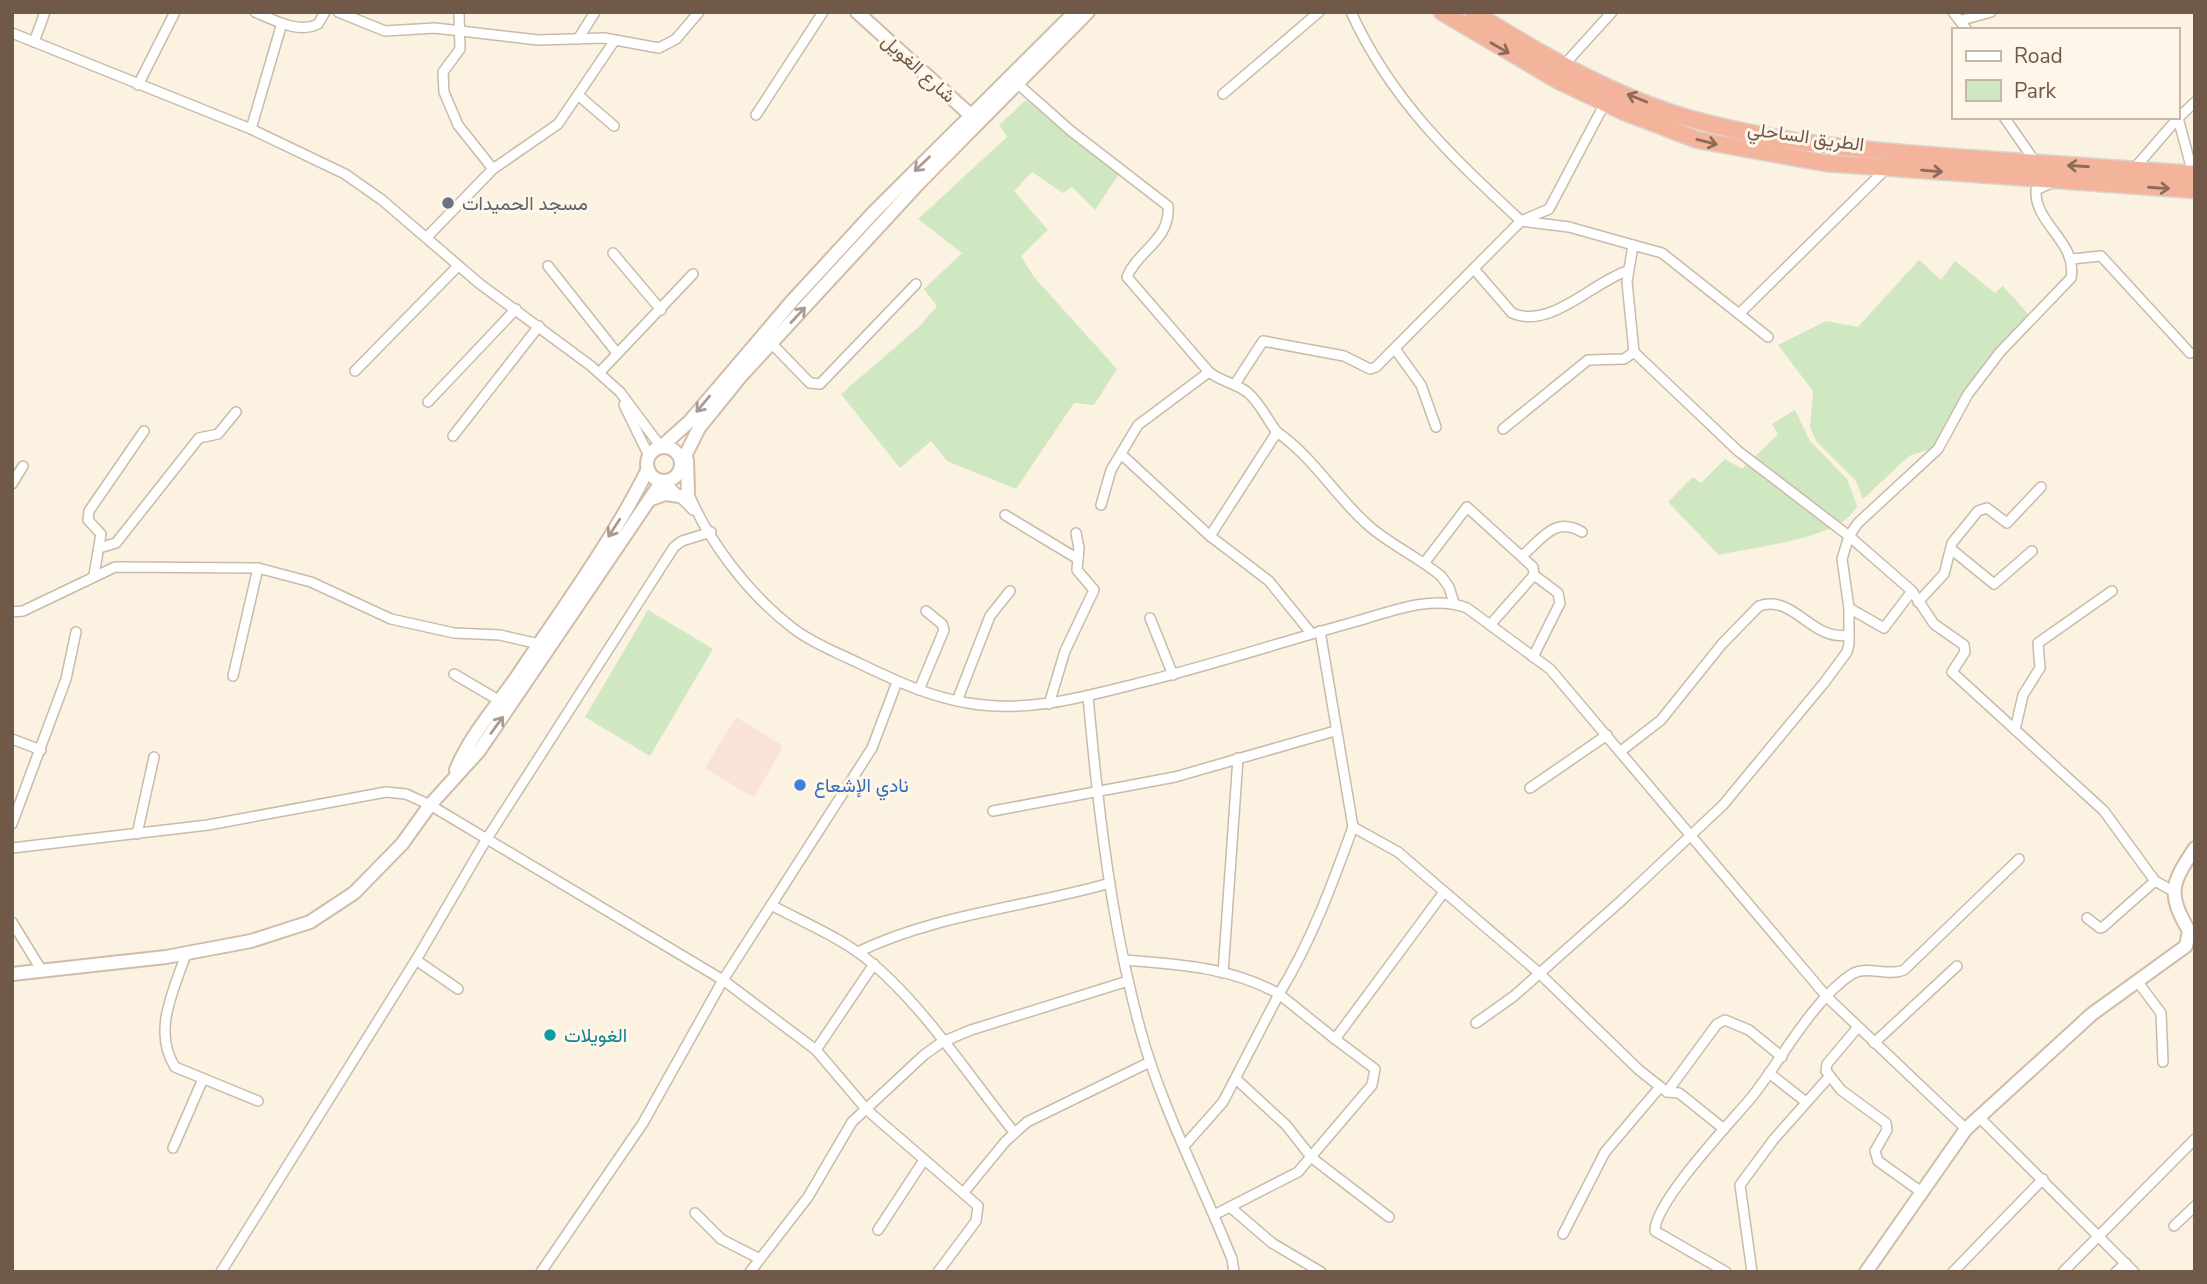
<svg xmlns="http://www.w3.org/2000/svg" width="2207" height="1284" viewBox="0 0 2207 1284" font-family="'Nunito Sans',Vazirmatn,sans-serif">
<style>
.commercial{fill:#fbe2d6}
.green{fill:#d0e8c2}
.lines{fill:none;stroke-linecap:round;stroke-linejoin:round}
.street-casing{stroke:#cbbaaa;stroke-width:12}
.secondary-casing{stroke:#d1bcaa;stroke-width:16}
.highway-casing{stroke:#dad4d0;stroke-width:19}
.street{stroke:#fff;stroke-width:9}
.secondary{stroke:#fff;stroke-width:12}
.highway{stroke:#f3b49b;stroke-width:16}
.oneway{stroke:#8b6b5a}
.oneway2{stroke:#aa9b92}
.worship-dot{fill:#6b7280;stroke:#fef6e8;stroke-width:2.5}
.shop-dot{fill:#3f7fe0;stroke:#fef6e8;stroke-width:2.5}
.culture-dot{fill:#0f9aa8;stroke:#fef6e8;stroke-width:2.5}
.labels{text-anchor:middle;stroke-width:6;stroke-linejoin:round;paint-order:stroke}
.street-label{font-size:19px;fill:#71594a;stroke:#fef6e8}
.worship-label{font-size:19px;fill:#5b616d;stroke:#fef6e8;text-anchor:start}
.shop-label{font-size:19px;fill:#366cbe;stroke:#fef6e8;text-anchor:start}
.culture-label{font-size:19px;fill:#0d838f;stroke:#fef6e8;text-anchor:start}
</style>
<rect width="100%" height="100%" fill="#fbf2e2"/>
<!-- commercial -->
<polygon class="commercial" points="736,717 783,746 754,798 705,768"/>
<!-- green -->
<g class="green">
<polygon points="1026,100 1119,174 1095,210 1072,187 1063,193 1032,172 1014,191 1048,230 1021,256 1034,277 1117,369 1094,405 1074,403 1016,489 947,461 931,441 900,468 841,394 920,326 937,306 924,289 962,253 918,219 1007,137 999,125"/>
<polygon points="1919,260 1941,280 1955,261 1995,293 2003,286 2028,314 1971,390 1936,447 1909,456 1863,499 1856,481 1817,442 1810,428 1813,391 1778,345 1826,321 1858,327"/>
<path d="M1795,410L1810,441L1847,479L1857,506C1843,539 1752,547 1719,555L1668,502L1693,477L1701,483L1725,459L1742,469L1778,434L1772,424Z"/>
<polygon points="648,610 713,649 650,756 585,717"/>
</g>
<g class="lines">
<!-- street casing -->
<g class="street-casing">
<g id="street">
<path d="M255,12C274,20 298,34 318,24L325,12"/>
<polyline points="338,12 385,31 435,28 538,40 604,38 659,48 676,39 699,12"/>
<polyline points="459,12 460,49 443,72 444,92 458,125 493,169"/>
<polyline points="1953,12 1967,30"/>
<polyline points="1962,20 1991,12"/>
<polyline points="12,33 251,129 345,174 382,200 480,284 591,366 620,392 661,447"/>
<polyline points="578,39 595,12"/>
<polyline points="34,42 45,12"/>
<polyline points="1564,65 1612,12"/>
<polyline points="138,85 175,12"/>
<path d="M1019,85L1071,131L1168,206C1171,240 1137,251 1127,277L1209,372"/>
<polyline points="1223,94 1319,12"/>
<polyline points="578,95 614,126"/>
<polyline points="1605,103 1549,209 1521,221 1569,227 1633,245"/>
<polyline points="756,115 823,12"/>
<polyline points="2004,117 2036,163"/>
<polyline points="251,129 282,23"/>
<polyline points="2133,170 2178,118"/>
<polyline points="2193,174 2178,118 2195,102"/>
<path d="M2054,182L2036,190C2034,224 2078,242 2071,278L2000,352L1968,394L1938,449L1858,523L1849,536L1912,591L1934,624L1964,645L1965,652L1952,672L2104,811L2155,881L2173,891"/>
<polyline points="427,237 493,169 558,124 615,40"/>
<polyline points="613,253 661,310"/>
<polyline points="2072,259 2101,256 2190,353"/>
<polyline points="548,266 617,353"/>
<path d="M1474,269L1512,313C1550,330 1593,282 1627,271"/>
<polyline points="1768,337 1739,314 1887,168"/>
<polyline points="772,344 810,383 820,384 916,284"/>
<polyline points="1395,349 1421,385 1436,427"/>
<polyline points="355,371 458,266"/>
<polyline points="599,373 693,274"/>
<path d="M1235,384L1263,341L1344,356L1370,369L1376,367L1521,221C1451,156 1391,100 1351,12"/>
<polyline points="428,402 516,309"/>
<polyline points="624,405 649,456"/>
<polyline points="1503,429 1588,360 1624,359 1634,352 1627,282 1633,245 1662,253 1739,314"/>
<polyline points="453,436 539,326"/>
<polyline points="1121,454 1210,536"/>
<polyline points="664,481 693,510"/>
<polyline points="12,484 23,466"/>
<path d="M686,487C706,539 749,595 794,629C811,642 831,650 850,659C888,677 925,696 968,703C1025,713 1080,698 1135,684C1209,666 1281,642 1354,622C1389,612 1433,594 1467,608L1550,669L1827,997L1966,1129"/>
<path d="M1101,505L1111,470L1138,425L1209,372C1222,382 1235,383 1247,392C1260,402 1267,420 1277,432"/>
<polyline points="1005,515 1078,559"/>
<polyline points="99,548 116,543 199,438 218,434 236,412"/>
<polyline points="1951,549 1994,584 2032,551"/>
<path d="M1522,556C1543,538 1555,516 1582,532"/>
<polyline points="1425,562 1467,507 1533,567 1534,575 1490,625"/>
<polyline points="94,575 101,534 88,520 89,511 144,431"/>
<polyline points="1918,602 1944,574 1952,543 1978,511 1987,508 2007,523 2041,487"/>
<polyline points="1849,608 1884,628 1912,591"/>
<polyline points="12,612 23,611 115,567 258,568 311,582 391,619 454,633 500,635 539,644"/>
<polyline points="1150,618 1173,675"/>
<polyline points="1320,631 1353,827"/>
<path d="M1311,633L1269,581L1210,536L1277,432C1314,458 1335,496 1369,526C1391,545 1418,557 1441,576L1449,587L1454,603"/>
<polyline points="1533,657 1560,603 1558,593 1534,575"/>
<polyline points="454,674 500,701"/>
<polyline points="233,676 258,568"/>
<polyline points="919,690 944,630 942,624 926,611"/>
<path d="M1088,696C1098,809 1111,923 1141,1032C1161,1106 1203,1186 1232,1259L1234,1272"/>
<polyline points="957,701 990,616 1010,591"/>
<polyline points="1049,704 1065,651 1094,590 1077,570 1079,548 1076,533"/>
<polyline points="2015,730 2023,695 2040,668 2038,643 2112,591"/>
<polyline points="12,739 41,750"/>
<path d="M1621,751L1661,720L1722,644L1759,606C1795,594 1811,642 1849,635"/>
<polyline points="1530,788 1607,735"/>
<polyline points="993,811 1175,777 1335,731"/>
<polyline points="12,824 66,679 76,632"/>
<polyline points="137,834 154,757"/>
<polyline points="12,848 208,825 386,792 406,794 430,805 723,980 816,1050 867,1110 978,1206 976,1221 938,1272"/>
<path d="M771,905C805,923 844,939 873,964C925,1008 971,1079 1014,1132"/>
<polyline points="2087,918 2100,928 2103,927 2155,881"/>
<polyline points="12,922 42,971"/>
<path d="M858,952C936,914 1027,907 1110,883"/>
<path d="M186,954C174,990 152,1031 175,1067L258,1101"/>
<polyline points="416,960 458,989"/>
<path d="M1124,960C1177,964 1231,967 1279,994C1311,942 1332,885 1353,827L1398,852L1538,972L1639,1070L1667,1092L1679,1093L1724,1129"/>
<polyline points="1223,973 1238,758"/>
<polyline points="2137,981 2161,1013 2163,1062"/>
<polyline points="1476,1023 1514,996 1622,900 1723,805 1824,683 1847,652 1849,644 1849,608 1842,559 1849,536 1738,451 1634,352"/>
<polyline points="1858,1027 1827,1064 1826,1071 1841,1090 1886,1123 1887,1130 1875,1151 1878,1161 1920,1191"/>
<polyline points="1874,1043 1957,966"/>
<polyline points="816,1050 874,964"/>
<polyline points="1769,1073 1806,1102"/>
<polyline points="1236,1079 1286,1125 1312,1158 1389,1217"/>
<polyline points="1667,1092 1717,1024 1725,1020 1749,1030 1782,1057"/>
<polyline points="1979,1117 2134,1272"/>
<polyline points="1185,1145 1223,1102 1279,994 1335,1039 1444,892"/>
<polyline points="173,1148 203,1079"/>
<polyline points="964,1192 1005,1142 1027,1122 1150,1062"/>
<polyline points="1230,1207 1272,1243 1321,1272"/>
<polyline points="695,1213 721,1239 760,1259"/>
<polyline points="1214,1215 1298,1172 1372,1085 1375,1069 1335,1039"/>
<polyline points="2174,1226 2195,1206"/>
<polyline points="878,1230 924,1160"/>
<polyline points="1563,1234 1605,1152 1660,1087"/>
<polyline points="221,1272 416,960 486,840 674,547 682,541 711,532"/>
<polyline points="541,1272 643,1123 723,980 872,748 897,682"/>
<polyline points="750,1272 808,1197 852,1122 924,1055 942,1042 971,1030 1128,981"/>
<path d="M1726,1272L1655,1231C1654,1203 1730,1123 1751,1098C1780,1062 1813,999 1852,974C1868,965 1887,977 1904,970L2019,859"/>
<polyline points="1752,1272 1740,1185 1774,1139 1829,1077"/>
<polyline points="1953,1272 2043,1179"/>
<polyline points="2063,1272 2195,1139"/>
<polyline points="2116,1272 2126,1263"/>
</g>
</g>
<!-- secondary casing -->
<g class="secondary-casing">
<g id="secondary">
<polyline points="857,12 977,121"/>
<polyline points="661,447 690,421 793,300 873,213 1075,12"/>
<circle cx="664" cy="464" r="17"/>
<polyline points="687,460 688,491"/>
<polyline points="681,464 699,428 741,376 919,183 1088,12"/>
<polyline points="651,499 665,494 680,496"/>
<path d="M456,770C470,735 497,706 518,675C561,611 614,538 648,469"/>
<polyline points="12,974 166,957 251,941 310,922 354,893 402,844 430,805 479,751 662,481"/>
<path d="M1866,1272L1966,1129L2092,1014L2186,946L2189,931C2167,893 2171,884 2195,848"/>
</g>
</g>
<!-- highway casing -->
<g class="highway-casing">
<g id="highway">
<polyline points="1442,12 1559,81 1622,111 1698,140 1825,163 2195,190"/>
<path d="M1473,12C1540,54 1614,97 1691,119C1777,143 1864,150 1952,157C2033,163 2114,168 2195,174"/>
</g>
</g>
<!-- street -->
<use href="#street" class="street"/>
<!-- secondary -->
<use href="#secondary" class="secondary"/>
<!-- highway -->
<use href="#highway" class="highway"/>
</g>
<!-- one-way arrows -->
<defs><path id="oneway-shaft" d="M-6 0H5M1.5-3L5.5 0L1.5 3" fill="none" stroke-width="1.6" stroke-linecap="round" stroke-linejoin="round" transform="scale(1.75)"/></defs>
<g class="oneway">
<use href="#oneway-shaft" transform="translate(1500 48) rotate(30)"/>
<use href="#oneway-shaft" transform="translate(1637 98) rotate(-158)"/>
<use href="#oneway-shaft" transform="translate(1707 142) rotate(14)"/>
<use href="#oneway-shaft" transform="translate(2078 166) rotate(-176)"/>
<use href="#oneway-shaft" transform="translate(1932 171) rotate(5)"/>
<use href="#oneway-shaft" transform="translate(2159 188) rotate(4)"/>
</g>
<g class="oneway2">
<use href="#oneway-shaft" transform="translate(922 164) rotate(136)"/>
<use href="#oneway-shaft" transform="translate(798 315) rotate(-47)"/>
<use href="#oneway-shaft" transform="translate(703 404) rotate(130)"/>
<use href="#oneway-shaft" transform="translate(614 528) rotate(123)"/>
<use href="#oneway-shaft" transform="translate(497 725) rotate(-54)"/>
</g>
<!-- markers -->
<circle class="worship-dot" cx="448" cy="203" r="7"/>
<circle class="shop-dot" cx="800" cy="785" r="7"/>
<circle class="culture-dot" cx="550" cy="1035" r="7"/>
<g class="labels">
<!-- street labels -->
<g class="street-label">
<text transform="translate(919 68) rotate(42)" y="7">شارع الغويل</text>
<text transform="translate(1806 136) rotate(8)" y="7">الطريق الساحلي</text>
</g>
<!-- worship labels -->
<g class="worship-label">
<text x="462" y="210">مسجد الحميدات</text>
</g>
<!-- shop labels -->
<g class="shop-label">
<text x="814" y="792">نادي الإشعاع</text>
</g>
<!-- culture labels -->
<g class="culture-label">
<text x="564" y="1042">الغويلات</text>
</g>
</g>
<!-- border -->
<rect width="2207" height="1284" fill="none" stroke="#71594a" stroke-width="28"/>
<!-- legend -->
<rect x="1952" y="28" width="228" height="91" fill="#fef6e8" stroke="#c6b7a9" stroke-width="2"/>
<rect x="1966" y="51" width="35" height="10" fill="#ffffff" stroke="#c6b7a9" stroke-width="2"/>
<text x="2014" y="63" font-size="21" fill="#71594a">Road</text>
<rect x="1966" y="80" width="35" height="21" fill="#d0e8c2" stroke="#c6b7a9" stroke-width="2"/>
<text x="2014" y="98" font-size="21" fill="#71594a">Park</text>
</svg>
